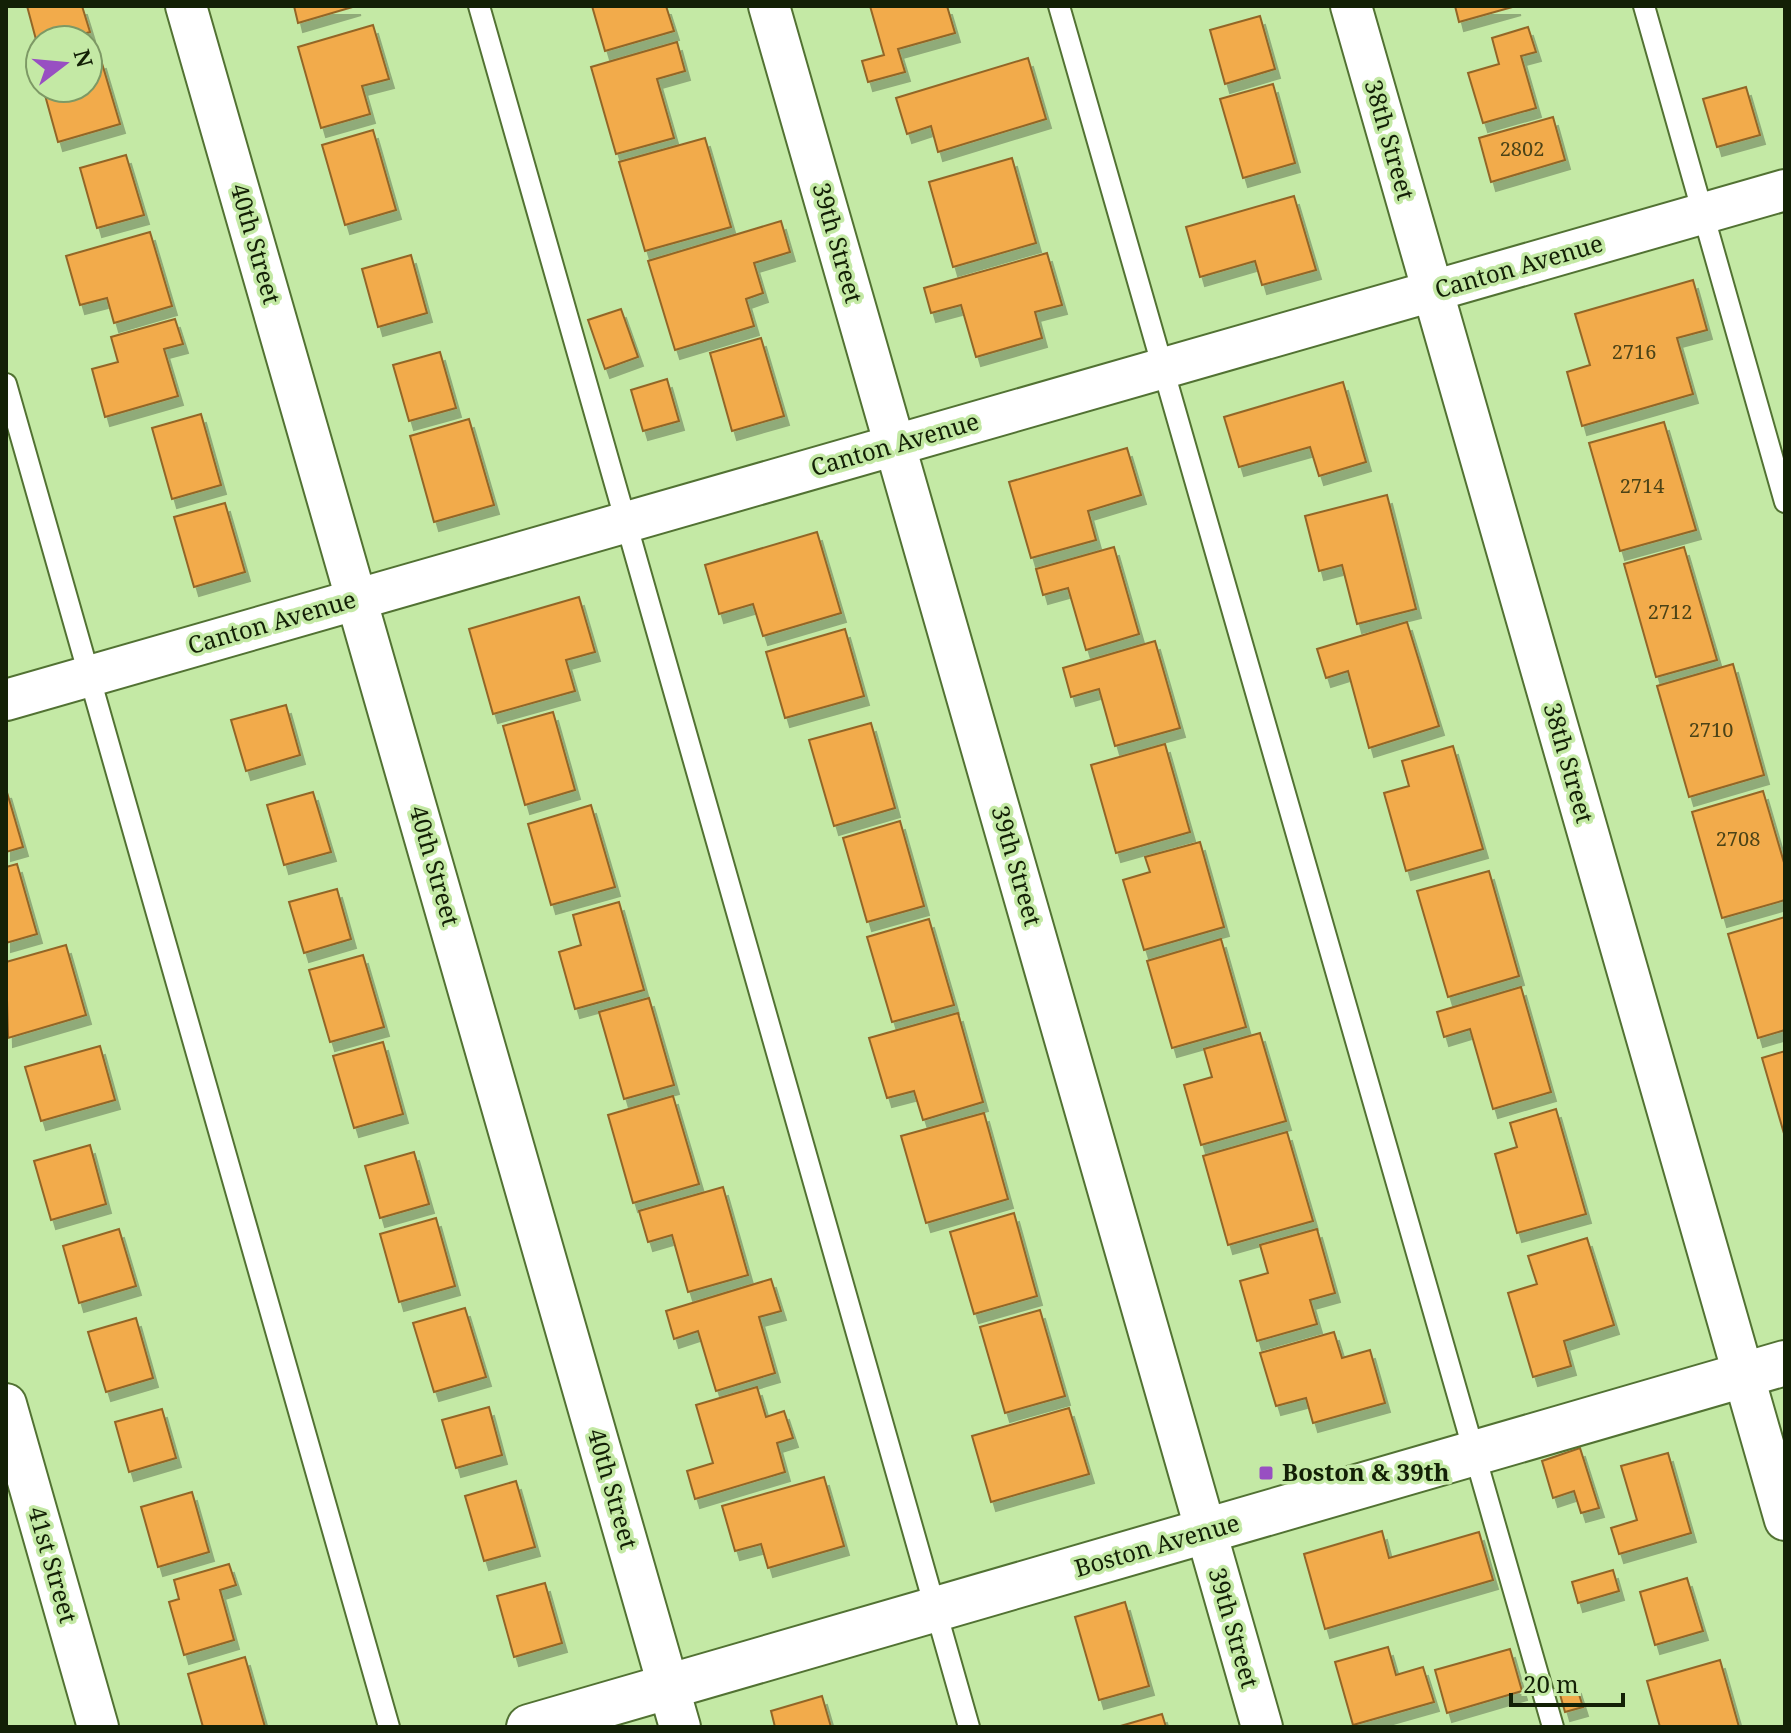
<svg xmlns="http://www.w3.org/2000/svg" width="1791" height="1733" viewBox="0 0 1791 1733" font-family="'Noto Serif',serif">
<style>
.building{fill:#f2ab4b;stroke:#936628;stroke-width:2;filter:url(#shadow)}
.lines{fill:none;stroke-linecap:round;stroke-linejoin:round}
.service-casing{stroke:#527233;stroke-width:24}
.minor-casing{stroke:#527233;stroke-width:44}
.tertiary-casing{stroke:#527233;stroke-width:48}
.service{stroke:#fff;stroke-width:20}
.minor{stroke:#fff;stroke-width:40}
.tertiary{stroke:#fff;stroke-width:44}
.poi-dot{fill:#984fc2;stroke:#c4e9a5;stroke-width:3}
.labels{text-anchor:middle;stroke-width:7;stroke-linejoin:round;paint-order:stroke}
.number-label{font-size:20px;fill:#4b4317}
.street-label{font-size:24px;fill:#132006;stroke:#c4e9a5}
.poi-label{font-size:24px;font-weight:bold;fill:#132006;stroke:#c4e9a5;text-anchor:start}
</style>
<defs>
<filter id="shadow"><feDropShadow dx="5" dy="9" stdDeviation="0" flood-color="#0004"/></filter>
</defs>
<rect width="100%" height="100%" fill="#c4e9a5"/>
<!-- building -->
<g class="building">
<polygon points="27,6 82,6 90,32 61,40 40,40 38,47"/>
<polygon points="294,6 356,6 298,23"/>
<polygon points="592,6 666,6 674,31 605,51"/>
<polygon points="870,6 947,6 955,33 898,49 905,72 868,82 862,61 884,55"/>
<polygon points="1455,6 1516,6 1459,22"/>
<polygon points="1260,16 1275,69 1225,84 1210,30"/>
<polygon points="373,25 389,79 362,86 370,114 321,128 298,47"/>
<polygon points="1528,27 1536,52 1521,56 1536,108 1483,123 1468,73 1499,64 1492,38"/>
<polygon points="677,42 685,71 657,79 674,138 616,154 591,67"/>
<polygon points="1028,58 1046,119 938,152 931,126 907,134 896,98"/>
<polygon points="101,60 120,124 58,142 43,88 88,88 88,64"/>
<polygon points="1273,84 1295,163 1243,178 1220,99"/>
<polygon points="1746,87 1760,135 1717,147 1703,99"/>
<polygon points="1553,117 1565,160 1491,182 1479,138"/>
<polygon points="373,130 396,210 345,225 322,145"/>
<polygon points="705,138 731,227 645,251 619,162"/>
<polygon points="126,155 144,215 97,228 80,168"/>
<polygon points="1012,158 1036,243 953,267 929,182"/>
<polygon points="1294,196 1316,270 1262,285 1255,261 1200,277 1186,227"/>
<polygon points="781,221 790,252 754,263 763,293 746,299 754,326 675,350 648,261"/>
<polygon points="150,232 172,306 114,323 107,298 80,305 66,256"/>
<polygon points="1047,253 1062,305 1035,312 1042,338 976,357 961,305 931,313 924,288"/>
<polygon points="411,255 427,313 378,327 362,269"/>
<polygon points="1693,280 1707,330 1677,338 1693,394 1582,426 1567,372 1590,365 1575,314"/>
<polygon points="621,309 638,357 605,369 588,320"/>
<polygon points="175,319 183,344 164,349 178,396 105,417 92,369 118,362 111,337"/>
<polygon points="761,338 784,416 732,431 710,353"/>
<polygon points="440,352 456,408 409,421 393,365"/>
<polygon points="667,379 679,421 643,431 631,390"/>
<polygon points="1343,382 1366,462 1319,476 1310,447 1239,467 1224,417"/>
<polygon points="201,414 221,485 172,499 152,428"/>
<polygon points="469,419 494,505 434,522 410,436"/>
<polygon points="1664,422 1696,530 1620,551 1589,443"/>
<polygon points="1127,448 1141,495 1088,511 1096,540 1031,558 1009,482"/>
<polygon points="1387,495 1416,609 1357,624 1342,565 1319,571 1305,516"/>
<polygon points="225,503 245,572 194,587 174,517"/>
<polygon points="817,532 841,613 763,636 753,604 719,614 705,565"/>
<polygon points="1114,547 1139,634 1086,650 1068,588 1043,595 1036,569"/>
<polygon points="1684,547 1717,660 1656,677 1624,564"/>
<polygon points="579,597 595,652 566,660 575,691 493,714 469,629"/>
<polygon points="1407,622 1439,726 1369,748 1348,671 1326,678 1317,649"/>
<polygon points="845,629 864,696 785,718 766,652"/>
<polygon points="1155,641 1180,728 1115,746 1099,689 1071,697 1063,668"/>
<polygon points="1733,664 1764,775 1689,797 1657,686"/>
<polygon points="286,705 300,755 246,771 231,720"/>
<polygon points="553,712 575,790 525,805 503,726"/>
<polygon points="871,723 895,808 834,826 809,740"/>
<polygon points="1165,744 1190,832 1116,853 1091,765"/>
<polygon points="1453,746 1483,849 1406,871 1384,793 1409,786 1402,761"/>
<polygon points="6,789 23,847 6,852"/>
<polygon points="1763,791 1785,866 1785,900 1722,918 1692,812"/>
<polygon points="313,792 331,852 284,865 267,805"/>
<polygon points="591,805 615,887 551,905 528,824"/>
<polygon points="900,821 924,906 867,922 843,838"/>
<polygon points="1200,842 1224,927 1144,950 1123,880 1150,872 1145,857"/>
<polygon points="17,864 37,934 6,943 6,867"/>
<polygon points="1489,871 1519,976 1448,997 1417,891"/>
<polygon points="337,889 351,939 304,953 289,902"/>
<polygon points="619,902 644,990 575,1009 559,952 581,945 573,915"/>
<polygon points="1785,917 1785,1030 1758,1038 1728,934"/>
<polygon points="929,919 954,1005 892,1022 867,937"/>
<polygon points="1221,939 1246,1027 1172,1048 1147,961"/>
<polygon points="66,945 86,1015 8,1038 6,962"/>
<polygon points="363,955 384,1027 330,1042 309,970"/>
<polygon points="1521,987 1551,1092 1493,1109 1470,1029 1444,1037 1437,1012"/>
<polygon points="649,998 674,1085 624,1099 599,1012"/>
<polygon points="958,1013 983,1102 923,1120 914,1091 887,1098 869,1038"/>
<polygon points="1260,1033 1286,1121 1201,1145 1184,1085 1212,1077 1204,1049"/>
<polygon points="383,1042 403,1114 354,1128 333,1056"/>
<polygon points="100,1046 115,1100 41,1121 25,1067"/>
<polygon points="1785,1051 1785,1137 1762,1058"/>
<polygon points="673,1096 699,1184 633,1203 608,1115"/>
<polygon points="1556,1109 1586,1214 1517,1233 1495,1154 1517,1147 1510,1123"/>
<polygon points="984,1113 1008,1199 926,1223 901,1136"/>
<polygon points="1287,1132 1313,1221 1228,1245 1203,1156"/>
<polygon points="90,1145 106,1204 51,1220 34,1161"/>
<polygon points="414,1152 429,1204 380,1218 365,1166"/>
<polygon points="723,1187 748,1275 688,1292 672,1235 648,1242 639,1211"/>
<polygon points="1014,1213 1037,1296 974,1314 950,1232"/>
<polygon points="436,1218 455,1286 399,1302 380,1234"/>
<polygon points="119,1229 136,1286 79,1303 63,1246"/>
<polygon points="1317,1229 1335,1293 1310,1300 1317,1324 1257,1341 1240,1281 1268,1273 1260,1245"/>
<polygon points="1587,1238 1614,1325 1564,1341 1571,1366 1533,1377 1508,1293 1537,1284 1528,1256"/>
<polygon points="771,1279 781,1311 759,1317 775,1373 716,1391 698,1331 674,1339 666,1311"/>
<polygon points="465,1308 486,1377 434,1392 413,1323"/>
<polygon points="1040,1310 1065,1396 1005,1413 980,1327"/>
<polygon points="136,1318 153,1378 106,1392 88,1332"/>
<polygon points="1334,1332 1342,1358 1370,1350 1385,1403 1313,1423 1306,1398 1276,1406 1260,1353"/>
<polygon points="757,1387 766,1417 784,1411 793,1438 777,1443 785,1472 695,1499 687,1471 713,1463 696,1405"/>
<polygon points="489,1407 502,1455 456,1468 442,1420"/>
<polygon points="1069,1408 1089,1474 991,1502 972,1436"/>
<polygon points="162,1409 176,1458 129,1472 115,1422"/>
<polygon points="1580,1448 1599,1508 1581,1513 1574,1491 1553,1498 1542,1461"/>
<polygon points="1668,1453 1691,1533 1619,1554 1611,1528 1637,1520 1621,1466"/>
<polygon points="824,1477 844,1546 768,1568 761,1544 735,1551 722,1506"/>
<polygon points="516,1481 535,1547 484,1561 465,1496"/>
<polygon points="192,1492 209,1552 158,1567 141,1507"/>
<polygon points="1382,1531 1389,1558 1479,1532 1493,1580 1325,1629 1304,1554"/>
<polygon points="229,1564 236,1585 220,1590 234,1640 184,1655 169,1602 179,1599 174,1580"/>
<polygon points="1613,1570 1619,1591 1578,1603 1572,1582"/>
<polygon points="1687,1578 1703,1631 1655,1645 1640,1592"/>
<polygon points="545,1583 562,1643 514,1657 497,1596"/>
<polygon points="1125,1602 1149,1686 1099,1700 1075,1617"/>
<polygon points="1388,1647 1396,1675 1423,1667 1434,1702 1353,1725 1335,1662"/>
<polygon points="1510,1649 1522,1691 1447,1713 1435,1670"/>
<polygon points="245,1657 265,1727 203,1727 188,1674"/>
<polygon points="1720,1660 1739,1727 1660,1727 1647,1681"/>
<polygon points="1576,1685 1583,1707 1565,1712 1559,1691"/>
<polygon points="822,1696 831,1727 775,1727 771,1711"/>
<polygon points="1162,1714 1166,1727 1117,1727"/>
</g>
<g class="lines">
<!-- service casing -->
<g class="service-casing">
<g id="service">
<polyline points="479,6 969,1727"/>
<polyline points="1059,6 1553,1727"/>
<polyline points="1644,6 1785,502"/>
<polyline points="6,384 389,1727"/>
</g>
</g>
<!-- minor casing -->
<g class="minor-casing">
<g id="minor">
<polyline points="186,6 680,1727"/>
<polyline points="769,6 1262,1727"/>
<polyline points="1351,6 1785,1520"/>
<polyline points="6,700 1785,190"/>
<polyline points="6,1404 98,1727"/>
</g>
</g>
<!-- tertiary casing -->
<g class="tertiary-casing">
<polyline id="tertiary" points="529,1727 1785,1363"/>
</g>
<!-- service -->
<use href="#service" class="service"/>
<!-- minor -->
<use href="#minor" class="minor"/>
<!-- tertiary -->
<use href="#tertiary" class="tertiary"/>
</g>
<!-- markers -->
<rect class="poi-dot" x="1258" y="1465" width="16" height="16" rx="4"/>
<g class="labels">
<!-- number labels -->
<g class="number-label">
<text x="1522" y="156">2802</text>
<text x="1634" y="359">2716</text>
<text x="1642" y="493">2714</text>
<text x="1670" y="619">2712</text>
<text x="1711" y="737">2710</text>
<text x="1738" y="846">2708</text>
</g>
<!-- street labels -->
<g class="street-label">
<text transform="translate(1389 140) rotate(74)" y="8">38th Street</text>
<text transform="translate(837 243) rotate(74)" y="8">39th Street</text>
<text transform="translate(255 244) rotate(74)" y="8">40th Street</text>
<text transform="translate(1519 267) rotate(-16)" y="8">Canton Avenue</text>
<text transform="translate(895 445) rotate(-16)" y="8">Canton Avenue</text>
<text transform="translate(272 623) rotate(-16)" y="8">Canton Avenue</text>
<text transform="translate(1568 763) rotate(74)" y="8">38th Street</text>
<text transform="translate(434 866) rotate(74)" y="8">40th Street</text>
<text transform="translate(1016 866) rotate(74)" y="8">39th Street</text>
<text transform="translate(612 1489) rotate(74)" y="8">40th Street</text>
<text transform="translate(1157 1546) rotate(-16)" y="8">Boston Avenue</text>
<text transform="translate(52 1565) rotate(74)" y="8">41st Street</text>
<text transform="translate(1233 1628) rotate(74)" y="8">39th Street</text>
</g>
<!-- poi labels -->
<g class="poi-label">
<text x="1282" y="1481">Boston &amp; 39th</text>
</g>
</g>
<!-- border -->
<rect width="1791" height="1733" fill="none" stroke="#132006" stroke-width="16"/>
<!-- north arrow -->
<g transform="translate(64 64) rotate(74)"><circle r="38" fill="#c4e9a5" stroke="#7d9965" stroke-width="2"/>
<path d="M0-6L14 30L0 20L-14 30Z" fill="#984fc2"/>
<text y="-12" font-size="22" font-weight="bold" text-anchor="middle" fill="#132006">N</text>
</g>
<!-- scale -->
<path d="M1511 1693v12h112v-12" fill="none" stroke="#132006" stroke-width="4"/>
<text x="1523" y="1693" font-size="24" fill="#132006" stroke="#c4e9a5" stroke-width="6" paint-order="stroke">20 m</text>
</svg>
